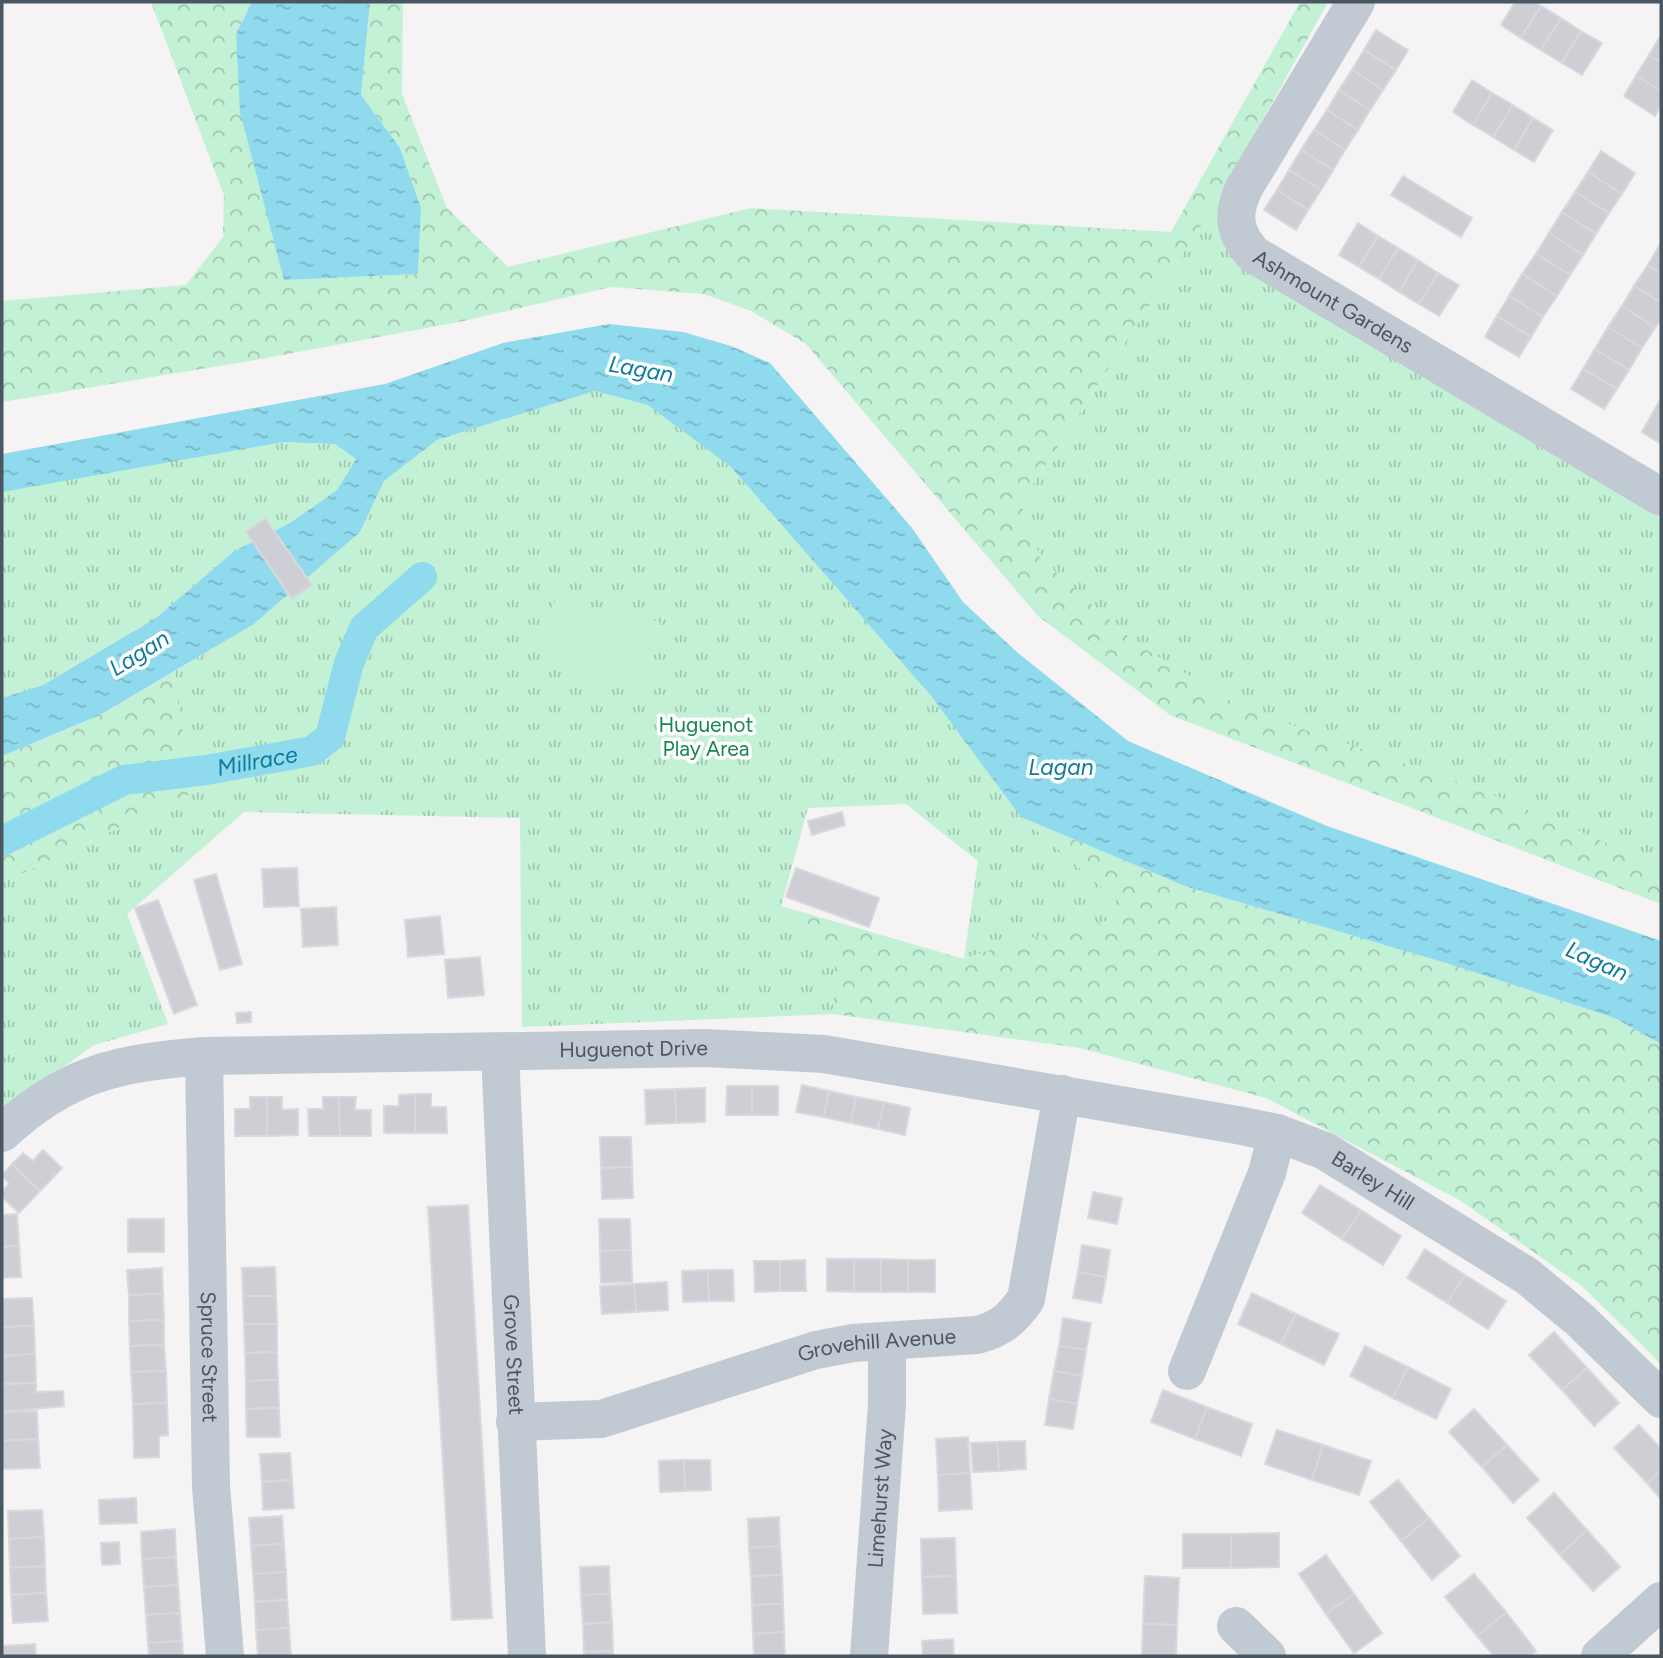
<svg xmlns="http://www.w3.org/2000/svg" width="1663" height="1658" viewBox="0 0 1663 1658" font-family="Figtree,sans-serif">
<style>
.grass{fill:url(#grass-tufts)}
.forest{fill:url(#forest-crowns)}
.pitch{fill:#c3f1d5}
.water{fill:url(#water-ripples)}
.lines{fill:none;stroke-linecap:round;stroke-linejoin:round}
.canal{stroke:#90daee;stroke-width:30}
.building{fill:#cdcfd5;stroke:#d7d9de;stroke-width:2}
.minor{stroke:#c1cad2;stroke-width:38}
.labels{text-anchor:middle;stroke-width:7;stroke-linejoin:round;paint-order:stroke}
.street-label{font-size:21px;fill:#4a5661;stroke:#fff}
.park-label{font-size:21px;fill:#17864f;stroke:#fff}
.water-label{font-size:23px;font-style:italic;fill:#0c7c9b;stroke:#fff}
</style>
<defs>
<pattern id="grass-tufts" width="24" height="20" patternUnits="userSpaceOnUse" patternTransform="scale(1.75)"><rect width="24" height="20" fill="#c3f1d5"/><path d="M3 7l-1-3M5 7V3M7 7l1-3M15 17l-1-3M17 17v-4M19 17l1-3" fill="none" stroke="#a0c6b0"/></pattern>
<pattern id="forest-crowns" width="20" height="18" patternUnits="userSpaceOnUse" patternTransform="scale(1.75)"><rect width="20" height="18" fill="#c3f1d5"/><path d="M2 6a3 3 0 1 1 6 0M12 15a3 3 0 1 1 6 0" fill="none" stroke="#a0c6b0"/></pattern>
<pattern id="water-ripples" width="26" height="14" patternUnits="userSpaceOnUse" patternTransform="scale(1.75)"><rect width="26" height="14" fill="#90daee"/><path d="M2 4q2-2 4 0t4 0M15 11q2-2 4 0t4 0" fill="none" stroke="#78b4c4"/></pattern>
</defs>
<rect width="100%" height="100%" fill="#f5f3f3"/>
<!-- grass -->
<g class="grass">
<polygon points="1221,195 1256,274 1661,518 1661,866 1469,785 1246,710 1137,644 1040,558 1021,503"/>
<polygon points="595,391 649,405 731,467 932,697 1027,822 1134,915 1014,942 964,959 978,861 906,804 808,808 781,906 835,950 833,1014 522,1027 520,818 244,812 127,914 168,1024 94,1045 2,1111 2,883 198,790 187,761 175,671 254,624 360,532 384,481 437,440"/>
<polygon points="283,442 335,444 356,459 337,490 290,523 233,552 156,618 43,685 2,698 2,491 143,463"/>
</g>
<!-- forest -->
<g class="forest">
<polygon points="151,2 252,2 236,34 284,280 418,274 421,208 400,148 361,95 370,2 403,2 402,94 447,208 508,267 751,208 1171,232 1300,2 1328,2 1221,195 1021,503 1040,558 1137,644 1246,710 1469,785 1661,866 1661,904 1170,715 1038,616 806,344 751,311 704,294 611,287 459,322 255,360 2,402 2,301 186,285 223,237 224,195"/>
<polygon points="175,671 187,761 198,790 2,883 2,756 100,715"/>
<polygon points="1021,817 1185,886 1449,964 1615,1018 1661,1044 1661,1364 1582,1286 1461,1201 1266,1098 1080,1048 833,1014 835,950 781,906 964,959 1014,942 1134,915"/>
</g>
<!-- pitch -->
<polygon class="pitch" points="555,599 660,622 645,689 541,667"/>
<!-- water -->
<g class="water">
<polygon points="252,2 370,2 361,95 400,148 421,208 418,274 284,280 240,112 236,34"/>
<polygon points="609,324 683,332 731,346 770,363 912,528 963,602 1018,653 1128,741 1327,826 1661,941 1661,1044 1615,1018 1449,964 1185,886 1021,817 932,697 731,467 648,405 595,391 437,440 384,481 360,532 254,624 100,715 2,756 2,698 43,685 156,618 233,552 290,523 337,490 356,459 335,444 283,442 2,492 2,454 385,384 503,343"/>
</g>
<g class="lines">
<!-- canal -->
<path class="canal" id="s1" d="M2,841L124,780L206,770L312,751L330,737L349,663L364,628L422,577"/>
</g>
<!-- building -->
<g class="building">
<polygon points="1515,2 1534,2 1541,6 1521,38 1501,25"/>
<polygon points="1541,6 1561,18 1541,50 1521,38"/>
<polygon points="1561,18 1581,31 1562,63 1541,50"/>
<polygon points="1376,30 1408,50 1396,70 1364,50"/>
<polygon points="1581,31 1602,43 1582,75 1562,63"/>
<polygon points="1661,35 1661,63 1649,55"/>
<polygon points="1364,50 1396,70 1383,90 1352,70"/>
<polygon points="1649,55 1661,63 1661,91 1636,76"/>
<polygon points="1352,70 1383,90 1370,110 1339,90"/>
<polygon points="1636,76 1661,91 1661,105 1655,116 1624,96"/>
<polygon points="1472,80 1492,93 1473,125 1453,112"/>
<polygon points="1339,90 1370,110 1358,130 1327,110"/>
<polygon points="1492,93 1513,105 1493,137 1473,125"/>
<polygon points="1513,105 1533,118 1514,150 1493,137"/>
<polygon points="1327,110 1358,130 1345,150 1314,130"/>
<polygon points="1533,118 1553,130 1534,162 1514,150"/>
<polygon points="1314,130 1345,150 1333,170 1301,150"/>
<polygon points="1301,150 1333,170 1321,190 1289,170"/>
<polygon points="1601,151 1635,173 1622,194 1588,172"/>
<polygon points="1289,170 1321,190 1308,210 1277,190"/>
<polygon points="1588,172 1622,194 1609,213 1575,192"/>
<polygon points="1403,176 1472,218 1461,237 1391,195"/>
<polygon points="1277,190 1308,210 1296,230 1264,210"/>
<polygon points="1575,192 1609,213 1596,234 1562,212"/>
<polygon points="1562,212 1596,234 1583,255 1549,233"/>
<polygon points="1358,223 1378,236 1359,267 1339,255"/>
<polygon points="1549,233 1583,255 1570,275 1536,254"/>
<polygon points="1378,236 1398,248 1379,279 1359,267"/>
<polygon points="1660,244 1661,245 1661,274 1648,265"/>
<polygon points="1398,248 1418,260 1399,292 1379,279"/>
<polygon points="1536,254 1570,275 1557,296 1522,274"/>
<polygon points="1418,260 1438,273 1419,304 1399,292"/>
<polygon points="1648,265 1661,274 1661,303 1634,286"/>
<polygon points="1438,273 1459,285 1439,316 1419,304"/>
<polygon points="1522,274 1557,296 1543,317 1509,296"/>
<polygon points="1634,286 1661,303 1661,319 1655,328 1622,306"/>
<polygon points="1509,296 1543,317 1531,337 1497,316"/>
<polygon points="1622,306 1655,328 1642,348 1608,327"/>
<polygon points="1497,316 1531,337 1519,357 1485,337"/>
<polygon points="1608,327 1642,348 1629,370 1595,349"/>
<polygon points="1595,349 1629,370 1617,389 1583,369"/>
<polygon points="1583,369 1617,389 1604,409 1571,389"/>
<polygon points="1661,398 1661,444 1642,432"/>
<polygon points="265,518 312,585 292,599 246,532"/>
<polygon points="842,812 845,825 812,835 808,821"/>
<polygon points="297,868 299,906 264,907 262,869"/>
<polygon points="796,868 879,898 869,927 786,897"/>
<polygon points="216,874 242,964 220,970 194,880"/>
<polygon points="158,900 197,1005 174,1014 135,908"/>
<polygon points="336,907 338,945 303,947 301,909"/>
<polygon points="440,916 444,954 408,957 405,920"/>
<polygon points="480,957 484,995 448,998 445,960"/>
<polygon points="251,1012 251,1022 237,1023 236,1013"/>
<polygon points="802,1085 829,1091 824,1117 796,1112"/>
<polygon points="727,1086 752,1086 752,1115 726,1115"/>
<rect x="752" y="1086" width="26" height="29"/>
<polygon points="705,1088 705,1122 676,1123 675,1089"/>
<polygon points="675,1089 676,1123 646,1124 645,1090"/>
<polygon points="829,1091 856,1097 851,1123 824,1117"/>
<polygon points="415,1094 431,1094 431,1107 446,1107 447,1133 415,1133"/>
<polygon points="415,1094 415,1133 384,1133 384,1106 399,1106 399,1095"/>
<polygon points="250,1097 267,1097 267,1136 235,1136 235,1109 250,1109"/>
<polygon points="267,1097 282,1097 282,1110 298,1109 298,1135 267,1136"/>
<polygon points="323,1097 339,1097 340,1136 309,1136 308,1109 323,1109"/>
<polygon points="339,1097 356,1097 355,1110 371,1110 371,1136 340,1136"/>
<polygon points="856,1097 884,1102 878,1129 851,1123"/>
<polygon points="884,1102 910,1108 905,1135 878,1129"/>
<polygon points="600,1137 631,1137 632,1167 601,1168"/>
<polygon points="43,1150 62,1168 40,1191 12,1164 23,1153 33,1161"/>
<polygon points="12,1164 40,1191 19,1213 2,1197 2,1192 9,1184 2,1175"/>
<polygon points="632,1167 633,1198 602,1199 601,1168"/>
<polygon points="1320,1185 1361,1210 1342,1239 1302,1213"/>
<polygon points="1093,1192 1122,1198 1117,1224 1088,1218"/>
<polygon points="468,1205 492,1618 452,1620 428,1207"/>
<polygon points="1361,1210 1401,1236 1383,1265 1342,1239"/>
<polygon points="17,1214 19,1246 2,1247 2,1215"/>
<rect x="128" y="1219" width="36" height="33"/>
<polygon points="599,1219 630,1219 631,1250 600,1251"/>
<polygon points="1082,1245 1110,1250 1106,1277 1078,1272"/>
<polygon points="19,1246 21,1277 2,1278 2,1247"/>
<polygon points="1425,1249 1465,1275 1447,1303 1407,1278"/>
<polygon points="631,1250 632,1282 601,1283 600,1251"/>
<polygon points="827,1259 854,1259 854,1292 827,1291"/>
<rect x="854" y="1259" width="27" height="33"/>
<polygon points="881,1259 908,1260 908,1292 881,1292"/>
<polygon points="805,1260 806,1291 780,1291 780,1261"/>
<rect x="908" y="1260" width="27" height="32"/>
<polygon points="754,1261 780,1261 780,1291 755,1292"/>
<polygon points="275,1267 276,1296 243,1296 242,1268"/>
<polygon points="162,1268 163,1294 129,1295 127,1270"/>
<polygon points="708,1270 709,1301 683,1302 682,1271"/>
<polygon points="708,1270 733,1270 734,1301 709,1301"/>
<polygon points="1078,1272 1106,1277 1101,1303 1073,1298"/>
<polygon points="1465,1275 1506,1301 1488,1329 1447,1303"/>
<polygon points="667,1282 668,1310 636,1312 634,1284"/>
<polygon points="634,1284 636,1312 602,1314 600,1286"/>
<polygon points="1252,1293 1296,1314 1281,1344 1238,1324"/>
<polygon points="163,1294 164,1320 129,1321 129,1295"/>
<polygon points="243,1296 276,1296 277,1324 244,1324"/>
<polygon points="32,1298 34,1326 2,1327 2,1299"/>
<polygon points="1296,1314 1339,1334 1324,1365 1281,1344"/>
<polygon points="1063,1318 1091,1323 1086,1350 1059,1346"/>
<polygon points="164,1320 164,1345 130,1346 129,1321"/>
<polygon points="244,1324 277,1324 277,1352 245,1353"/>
<polygon points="34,1326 35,1354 2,1356 2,1327"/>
<polygon points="1554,1332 1587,1368 1562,1390 1529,1355"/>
<polygon points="164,1345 166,1371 131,1372 130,1346"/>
<polygon points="1059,1346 1086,1350 1082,1376 1054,1371"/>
<polygon points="1365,1346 1408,1367 1393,1398 1350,1376"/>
<polygon points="277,1352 278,1380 246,1381 245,1353"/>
<polygon points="35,1354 36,1383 2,1384 2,1356"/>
<polygon points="1408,1367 1451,1389 1436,1419 1393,1398"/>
<polygon points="1587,1368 1619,1403 1594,1426 1562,1390"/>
<polygon points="166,1371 167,1403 133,1404 131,1372"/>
<polygon points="1054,1371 1082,1376 1077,1404 1049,1399"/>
<polygon points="278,1380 279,1408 246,1409 246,1381"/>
<polygon points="36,1383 36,1392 63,1391 64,1406 2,1412 2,1384"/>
<polygon points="1163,1390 1207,1407 1195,1439 1151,1422"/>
<polygon points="1049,1399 1077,1404 1073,1429 1045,1425"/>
<polygon points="167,1403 168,1435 159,1436 159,1457 134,1458 133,1404"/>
<polygon points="1207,1407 1252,1424 1241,1456 1195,1439"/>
<polygon points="279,1408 280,1437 247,1437 246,1409"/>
<polygon points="1474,1409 1507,1445 1482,1467 1449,1432"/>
<polygon points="37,1411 38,1439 2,1441 2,1412"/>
<polygon points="1639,1425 1661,1449 1661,1470 1647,1483 1614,1448"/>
<polygon points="1277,1430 1323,1445 1312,1480 1265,1464"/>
<polygon points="968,1437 970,1473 938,1475 936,1439"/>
<polygon points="38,1439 40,1468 2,1469 2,1441"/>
<polygon points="1025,1441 1026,1469 999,1471 997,1442"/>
<polygon points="997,1442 999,1471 973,1472 971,1443"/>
<polygon points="1323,1445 1371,1461 1359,1495 1312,1480"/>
<polygon points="1507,1445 1539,1480 1513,1503 1482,1467"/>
<polygon points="290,1453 292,1480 262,1482 260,1454"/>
<polygon points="684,1460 685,1491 660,1492 659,1461"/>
<polygon points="684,1460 710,1460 711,1490 685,1491"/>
<polygon points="1661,1470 1661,1499 1647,1483"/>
<polygon points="970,1473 972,1509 939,1511 938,1475"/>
<polygon points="292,1480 294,1508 263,1510 262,1482"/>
<polygon points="1398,1480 1429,1518 1401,1541 1370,1502"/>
<polygon points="1554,1493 1587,1530 1560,1555 1527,1518"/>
<polygon points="136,1498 137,1523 100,1524 99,1500"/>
<polygon points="42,1510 44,1537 9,1539 8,1511"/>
<polygon points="282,1516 284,1544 251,1546 249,1518"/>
<polygon points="779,1517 780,1546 749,1548 748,1519"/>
<polygon points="1429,1518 1460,1556 1432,1580 1401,1541"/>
<polygon points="175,1529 176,1557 142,1559 141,1532"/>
<polygon points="1587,1530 1620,1567 1593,1591 1560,1555"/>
<polygon points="1279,1533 1279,1567 1231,1568 1231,1534"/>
<rect x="1183" y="1534" width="48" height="34"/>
<polygon points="44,1537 45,1566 10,1568 9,1539"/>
<polygon points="955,1538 956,1576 922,1577 921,1539"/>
<polygon points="119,1542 120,1564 102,1565 101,1543"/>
<polygon points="284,1544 286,1572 253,1574 251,1546"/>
<polygon points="780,1546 782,1575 751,1576 749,1548"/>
<polygon points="1326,1555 1354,1594 1326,1614 1299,1574"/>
<polygon points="176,1557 178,1585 144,1587 142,1559"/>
<polygon points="45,1566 46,1593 11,1595 10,1568"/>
<polygon points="609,1566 610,1594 581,1595 580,1567"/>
<polygon points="286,1572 287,1600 255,1602 253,1574"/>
<polygon points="1474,1574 1506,1612 1477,1636 1445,1597"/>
<polygon points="782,1575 783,1604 752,1605 751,1576"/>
<polygon points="956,1576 957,1613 923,1614 922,1577"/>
<polygon points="1145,1576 1179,1578 1177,1625 1143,1624"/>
<polygon points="178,1585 180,1613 146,1615 144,1587"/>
<polygon points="46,1593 48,1621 13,1623 11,1595"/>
<polygon points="610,1594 612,1622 583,1624 581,1595"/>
<polygon points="1354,1594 1382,1633 1354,1653 1326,1614"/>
<polygon points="287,1600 289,1628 256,1630 255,1602"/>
<polygon points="783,1604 784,1632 753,1634 752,1605"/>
<polygon points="1506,1612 1536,1651 1530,1656 1494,1656 1477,1636"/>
<polygon points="180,1613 182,1641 148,1643 146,1615"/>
<polygon points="612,1622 613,1651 584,1652 583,1624"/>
<polygon points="1143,1624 1177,1625 1176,1656 1142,1656"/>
<polygon points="289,1628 291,1656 258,1656 256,1630"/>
<polygon points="784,1632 785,1656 754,1656 753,1634"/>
<polygon points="953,1639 954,1656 923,1656 922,1641"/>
<polygon points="182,1641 183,1656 149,1656 148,1643"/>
<polygon points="35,1644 36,1656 2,1656 2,1646"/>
<polygon points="613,1651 613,1656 584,1656 584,1652"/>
</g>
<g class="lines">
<!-- minor -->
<g class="minor">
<path id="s2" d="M1356,2L1244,188C1232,214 1233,231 1253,254L1661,497"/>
<path id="s3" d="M500,1052L527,1656"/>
<path id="s4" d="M204,1056L211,1486L225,1656"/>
<path id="s5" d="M2,1133C67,1073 118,1063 204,1056L706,1048L824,1054L1237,1125L1277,1133L1325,1151L1527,1276L1580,1320L1661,1399"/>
<polyline points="1187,1371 1267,1173 1277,1133"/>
<path id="s6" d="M515,1422L601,1419L816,1350L853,1343L977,1335C1001,1329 1012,1319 1026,1299L1062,1094"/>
<polyline points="1236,1626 1267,1656"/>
<path id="s7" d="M869,1656L887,1404V1341"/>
<polyline points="1600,1656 1661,1601"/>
</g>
</g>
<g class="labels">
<!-- street labels -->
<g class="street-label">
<text dy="7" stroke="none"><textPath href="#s2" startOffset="382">Ashmount Gardens</textPath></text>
<text dy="7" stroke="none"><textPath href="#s5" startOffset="651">Huguenot Drive</textPath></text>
<text dy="7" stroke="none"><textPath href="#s5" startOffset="1409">Barley Hill</textPath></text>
<text dy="7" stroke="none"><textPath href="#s6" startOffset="373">Grovehill Avenue</textPath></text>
<text dy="7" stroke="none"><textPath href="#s3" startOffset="303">Grove Street</textPath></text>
<text dy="7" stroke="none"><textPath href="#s4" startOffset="301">Spruce Street</textPath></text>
<text dy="7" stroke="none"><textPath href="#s7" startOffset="158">Limehurst Way</textPath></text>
</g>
<!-- park labels -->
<g class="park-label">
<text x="706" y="732">Huguenot<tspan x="706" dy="24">Play Area</tspan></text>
</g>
<!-- water labels -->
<g class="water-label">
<text transform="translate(641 369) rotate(10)" y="8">Lagan</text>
<text transform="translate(139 653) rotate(-32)" y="8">Lagan</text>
<text dy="8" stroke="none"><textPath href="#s1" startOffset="271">Millrace</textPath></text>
<text x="1061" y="775">Lagan</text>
<text transform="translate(1597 961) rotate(24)" y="8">Lagan</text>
</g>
</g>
<!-- border -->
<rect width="1663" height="1658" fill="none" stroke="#4a5661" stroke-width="7"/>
</svg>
